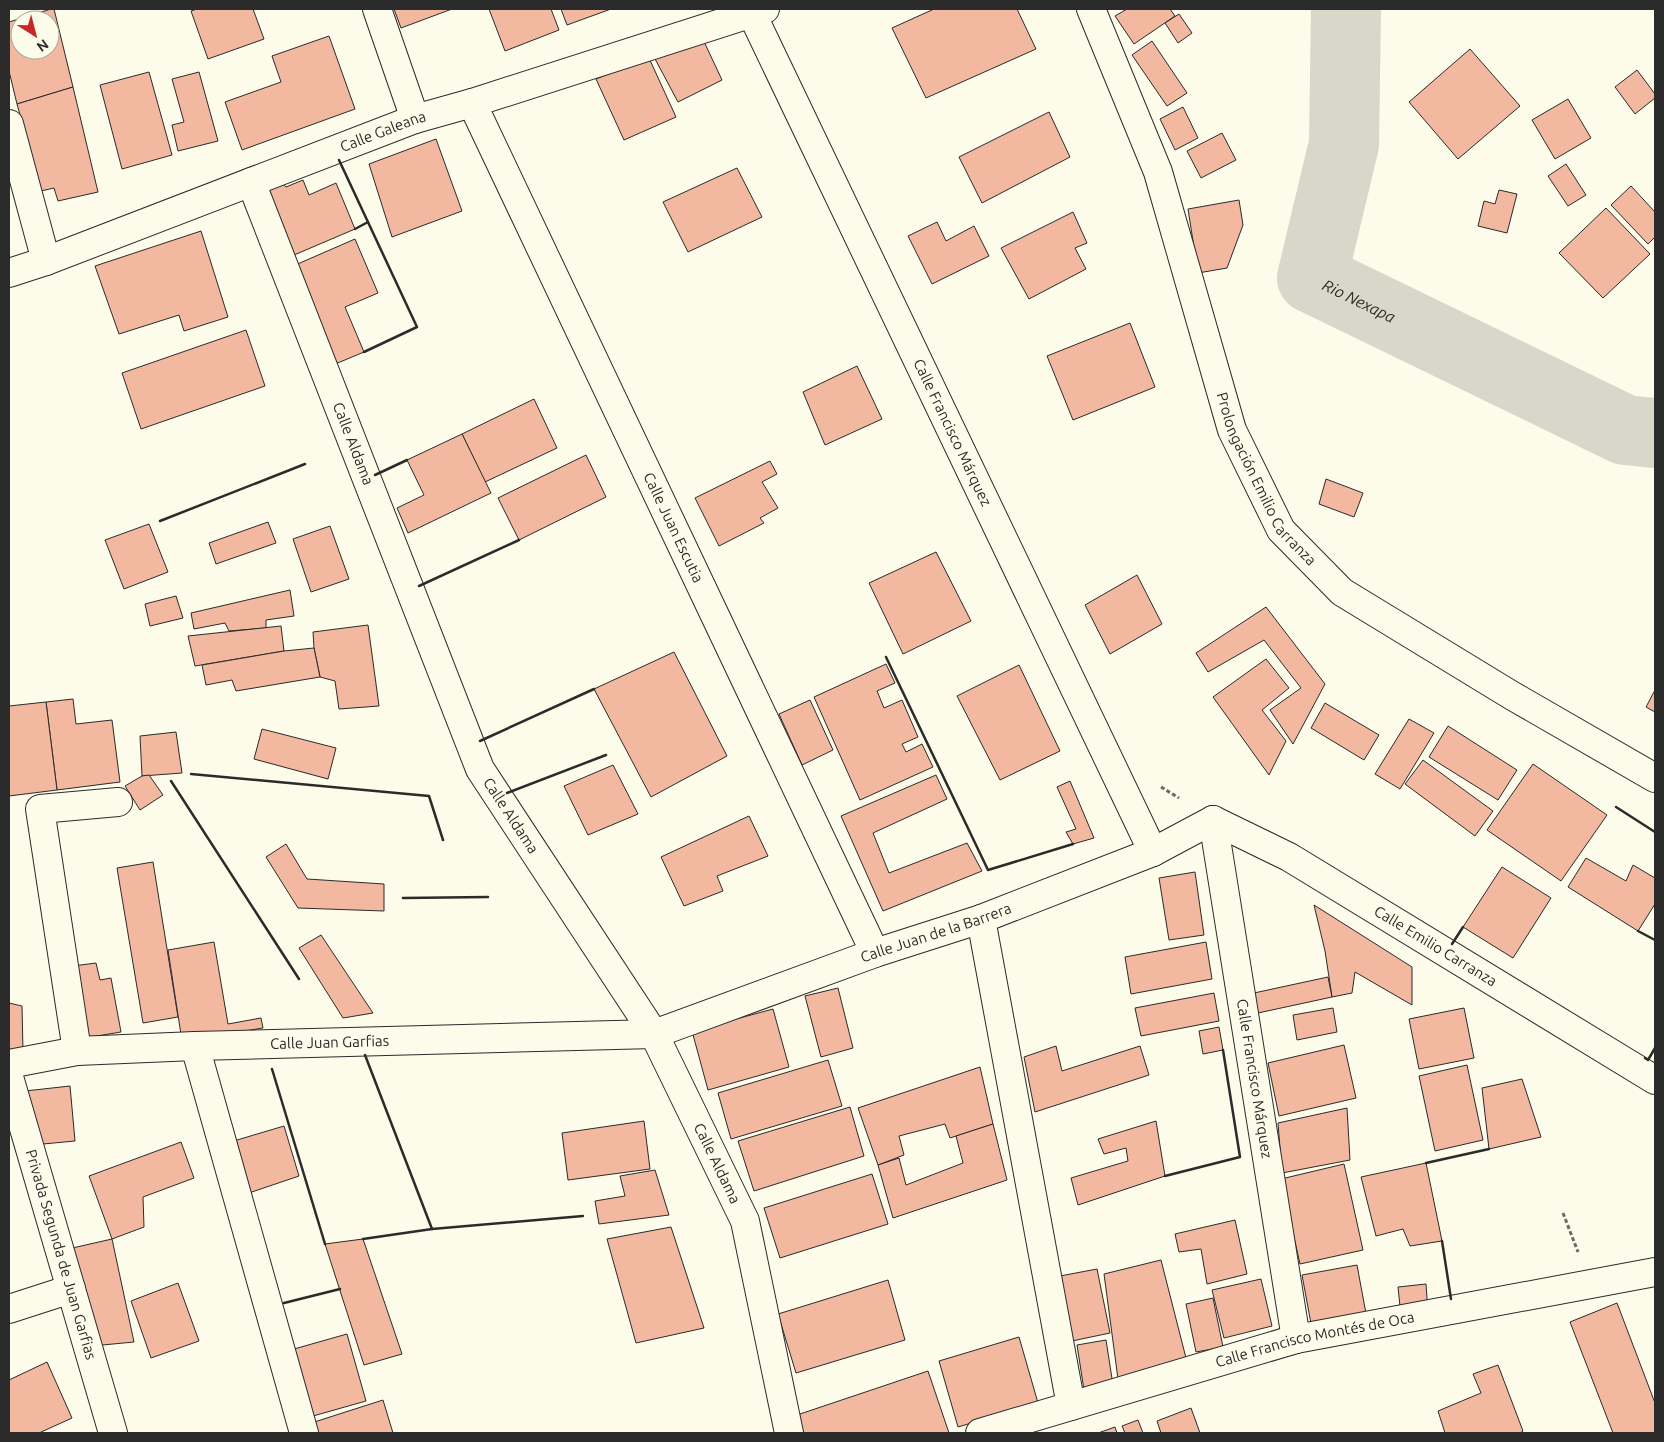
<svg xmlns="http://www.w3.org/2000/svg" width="1664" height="1442" viewBox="0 0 1664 1442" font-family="Ubuntu,sans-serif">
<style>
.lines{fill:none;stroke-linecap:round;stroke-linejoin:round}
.river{stroke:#d8d7c9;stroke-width:70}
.building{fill:#f2b8a0;stroke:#2b2b2b;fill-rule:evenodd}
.minor-casing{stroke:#2b2b2b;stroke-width:30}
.path{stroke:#6a6964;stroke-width:3;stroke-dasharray:4 2.5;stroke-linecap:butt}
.minor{stroke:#fdfbea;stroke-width:28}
.wall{stroke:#2b2b2b;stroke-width:2.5}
.labels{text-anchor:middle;stroke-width:4;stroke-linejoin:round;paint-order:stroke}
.street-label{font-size:15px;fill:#2b2b2b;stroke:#fdfbea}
.water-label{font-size:16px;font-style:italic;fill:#2b2b2b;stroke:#fdfbea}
</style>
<rect width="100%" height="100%" fill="#fdfbea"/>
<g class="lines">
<!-- river -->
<path class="river" id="s1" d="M1346,9L1344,144L1312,278L1625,430L1655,433"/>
</g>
<!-- building -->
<g class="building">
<path d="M51,9H54L73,87L17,104L9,71V22ZM20,20H50V50H20Z"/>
<polygon points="197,9 253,9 264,39 208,59 191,11"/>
<polygon points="394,9 452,9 401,28"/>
<polygon points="489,9 551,9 559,30 505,51"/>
<polygon points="561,9 611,9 567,25"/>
<polygon points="934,9 1017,9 1036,49 926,98 892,28"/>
<polygon points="1127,9 1170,9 1175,16 1134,44 1115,16"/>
<polygon points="1179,14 1192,33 1178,43 1165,23"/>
<polygon points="700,33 722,80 678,102 654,57"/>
<polygon points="329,36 355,109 242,150 225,102 281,82 272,56"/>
<polygon points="1152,41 1187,93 1167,106 1132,55"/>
<polygon points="1470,49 1520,106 1458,159 1409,102"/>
<polygon points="649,58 676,117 624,140 596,79"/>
<polygon points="1637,70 1655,94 1655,98 1635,114 1615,87"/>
<polygon points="149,72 172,155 122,169 100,85"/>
<polygon points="199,72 218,141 178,151 172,125 184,122 172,79"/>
<polygon points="73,87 98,192 58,201 54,188 41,191 17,104"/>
<polygon points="1568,99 1591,138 1555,159 1532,120"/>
<polygon points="1183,107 1198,138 1175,150 1160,119"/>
<polygon points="1049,112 1070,157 982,203 959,157"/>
<polygon points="1222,133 1236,160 1201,178 1187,151"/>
<polygon points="436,139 462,211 392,237 369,164"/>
<polygon points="1566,164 1586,195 1568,206 1548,176"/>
<polygon points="737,168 762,217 688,252 663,202"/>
<polygon points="278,178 286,187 303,180 309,195 336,183 355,229 287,258 257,187"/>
<polygon points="1631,186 1655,212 1655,237 1648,244 1611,205"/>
<polygon points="1499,190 1517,194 1507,233 1478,226 1484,201 1495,204"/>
<polygon points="1239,200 1243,225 1227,268 1198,273 1188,209"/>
<polygon points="1606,208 1650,254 1603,298 1559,253"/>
<polygon points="1073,212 1087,243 1075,248 1086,269 1029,299 1001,248"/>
<polygon points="937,222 946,241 974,226 989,256 932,284 908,236"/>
<polygon points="201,231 228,317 184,331 179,315 119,334 95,266"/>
<polygon points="355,239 378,293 345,307 364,352 328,367 293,266"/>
<polygon points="1130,323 1155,387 1073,420 1047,356"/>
<polygon points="246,330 265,386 141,429 122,373"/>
<polygon points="857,366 882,419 825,445 803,392"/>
<polygon points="534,399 557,448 485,482 462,434"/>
<polygon points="462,434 491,493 408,533 397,508 424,495 407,460"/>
<polygon points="586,455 606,497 519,540 498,498"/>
<polygon points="770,461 777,474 762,482 778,508 760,518 764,523 719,546 695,498"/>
<polygon points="1326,479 1363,493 1354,517 1319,504"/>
<polygon points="268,522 276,543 216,564 209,543"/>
<polygon points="149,524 168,572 124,589 105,540"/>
<polygon points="330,526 349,579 311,592 293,539"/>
<polygon points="936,552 971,621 903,654 869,583"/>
<polygon points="1137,575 1162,624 1110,654 1085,605"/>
<polygon points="290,590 294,616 266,620 266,628 229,631 225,623 194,629 191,613"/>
<polygon points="176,596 183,618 150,626 145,604"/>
<polygon points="1266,607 1325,684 1293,744 1270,710 1301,688 1264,640 1208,672 1196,653"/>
<polygon points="368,625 379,706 339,709 335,681 320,677 314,648 313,632"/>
<polygon points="281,626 284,651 195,666 188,636"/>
<polygon points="314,648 320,677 236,691 232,680 206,685 202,665 284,651"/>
<polygon points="674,652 727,756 651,797 594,689"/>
<polygon points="1266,659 1289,688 1262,710 1286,741 1269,775 1213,697"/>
<polygon points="886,664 895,683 877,691 884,708 902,700 918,737 902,744 906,752 922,744 933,767 860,800 814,697"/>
<polygon points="1019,665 1060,751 1000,780 957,696"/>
<polygon points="1655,690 1655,712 1646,707"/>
<polygon points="73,699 76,724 112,720 120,782 57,790 46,702"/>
<polygon points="810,700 833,750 802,765 779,714"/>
<polygon points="46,702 57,790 9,796 9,706"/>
<polygon points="1325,703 1379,735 1364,760 1311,728"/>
<polygon points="1409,719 1434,733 1400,789 1375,774"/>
<polygon points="1448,726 1517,770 1498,800 1429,757"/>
<polygon points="262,729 336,748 328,779 254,759"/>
<polygon points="176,732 182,773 142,776 140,736"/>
<polygon points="1423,760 1493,811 1475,836 1405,784"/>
<polygon points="1533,764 1607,815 1561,881 1487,830"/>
<polygon points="613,765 638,814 588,835 564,786"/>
<polygon points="149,775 163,795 140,810 125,786 142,776"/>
<polygon points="936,775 947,799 873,833 889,873 967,843 982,871 883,911 841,816"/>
<polygon points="1070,781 1094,838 1073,844 1066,832 1076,829 1057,787"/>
<polygon points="749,816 768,856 717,876 723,891 684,906 661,857"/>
<polygon points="286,844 307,879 384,884 384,911 298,908 266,857"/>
<polygon points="1586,858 1626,881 1633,865 1655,878 1655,904 1638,931 1568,887"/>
<polygon points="153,862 178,1017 143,1023 117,868"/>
<polygon points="1502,867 1551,898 1513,958 1463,927"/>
<polygon points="1195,872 1204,935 1169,940 1159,878"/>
<polygon points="1314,905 1412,967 1412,1005 1355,972 1352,993 1332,997 1325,951"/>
<polygon points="321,935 373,1013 343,1018 299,948"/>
<polygon points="214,942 228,1024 261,1018 263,1028 182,1041 168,950"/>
<polygon points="1206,942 1212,979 1131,994 1125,957"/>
<polygon points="96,963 100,980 111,978 121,1032 85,1038 73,966"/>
<polygon points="1328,977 1332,997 1258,1013 1254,993"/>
<polygon points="838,988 853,1048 821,1057 805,996"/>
<polygon points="1214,993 1219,1021 1141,1036 1135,1008"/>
<polygon points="9,1003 22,1006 23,1052 9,1052"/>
<polygon points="1333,1008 1337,1032 1297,1040 1293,1015"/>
<polygon points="1464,1008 1474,1058 1419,1069 1409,1019"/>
<polygon points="773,1009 789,1067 708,1090 692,1031"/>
<polygon points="1219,1027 1223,1050 1203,1054 1199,1031"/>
<polygon points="1344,1045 1356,1098 1279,1116 1268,1063"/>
<polygon points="1056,1046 1062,1071 1140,1046 1149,1075 1035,1112 1024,1057"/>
<polygon points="828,1060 842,1106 731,1139 718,1093"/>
<polygon points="1467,1065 1483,1140 1435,1151 1419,1076"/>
<polygon points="980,1067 993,1124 950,1138 945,1124 899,1136 904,1155 878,1165 858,1108"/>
<polygon points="1522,1079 1541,1137 1489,1149 1482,1088"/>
<polygon points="70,1086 75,1141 43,1144 16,1092"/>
<polygon points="850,1107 864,1156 754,1191 738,1141"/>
<polygon points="1347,1108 1350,1160 1282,1173 1278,1123"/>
<polygon points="644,1121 650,1169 568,1180 562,1133"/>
<polygon points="1156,1121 1165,1176 1078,1205 1071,1178 1128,1161 1126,1148 1104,1154 1098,1139"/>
<polygon points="993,1124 1007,1180 893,1218 878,1165 899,1158 906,1185 963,1163 956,1136"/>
<polygon points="284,1126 299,1176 243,1195 227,1143"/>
<polygon points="181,1142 194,1178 143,1197 144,1227 112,1239 89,1176"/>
<polygon points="1426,1163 1442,1241 1410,1246 1403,1229 1376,1236 1361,1177"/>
<polygon points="1344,1164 1363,1250 1300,1264 1281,1179"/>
<polygon points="655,1170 669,1215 599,1224 595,1201 625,1196 620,1176"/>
<polygon points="872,1174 888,1224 780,1258 764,1208"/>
<polygon points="1235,1220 1247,1274 1207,1284 1201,1249 1179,1252 1175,1234"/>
<polygon points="671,1227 704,1328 636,1343 607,1239"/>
<polygon points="112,1239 134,1342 92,1346 68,1249"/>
<polygon points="363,1239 402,1354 364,1365 325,1244"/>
<polygon points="1161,1260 1186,1358 1118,1379 1104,1274"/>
<polygon points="1357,1265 1367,1319 1312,1329 1302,1275"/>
<polygon points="1097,1269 1110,1333 1072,1341 1060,1276"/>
<polygon points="1261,1279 1272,1326 1224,1338 1212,1290"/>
<polygon points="888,1280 905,1340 796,1373 778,1314"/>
<polygon points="178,1283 199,1341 151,1358 131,1301"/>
<polygon points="1426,1284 1428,1313 1401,1316 1398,1287"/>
<polygon points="1213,1298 1223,1347 1196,1352 1186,1304"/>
<polygon points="1617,1303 1655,1403 1655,1433 1613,1433 1570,1322"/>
<polygon points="347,1334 366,1401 306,1418 287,1351"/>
<polygon points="1019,1337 1038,1403 958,1427 939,1361"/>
<polygon points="1106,1340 1113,1385 1084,1390 1077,1345"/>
<polygon points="47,1362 72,1418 39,1433 9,1433 9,1380"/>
<polygon points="1498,1365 1523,1431 1520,1433 1445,1433 1438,1411 1481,1393 1473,1374"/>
<polygon points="928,1371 949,1433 803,1433 797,1415"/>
<polygon points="383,1400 393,1433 308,1433 305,1425"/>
<polygon points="1191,1408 1200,1433 1161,1433 1157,1421"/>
<polygon points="1138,1420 1143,1433 1125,1433 1122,1426"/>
<polygon points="1115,1427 1117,1433 1098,1433"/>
</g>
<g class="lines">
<!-- minor casing -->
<g class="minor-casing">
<g id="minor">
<polyline points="377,9 415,119"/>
<path id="s2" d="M1091,9L1158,172L1232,430L1281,530L1342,592L1511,695L1655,778"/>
<path id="s3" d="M752,14L1153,852"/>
<path id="s4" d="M472,103L875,953"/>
<polyline points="9,124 46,261"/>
<path id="s5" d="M251,182L480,769L654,1034L745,1221L789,1433"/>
<path id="s6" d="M9,273L46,261L415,119L472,103L765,9"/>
<path id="s7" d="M1213,820L1296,1339"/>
<path id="s8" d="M1213,820L1289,857L1655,1080"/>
<polyline points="981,919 1071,1406"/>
<polyline points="195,1046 304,1433"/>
<polyline points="77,1051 40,809 118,802"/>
<path id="s9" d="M9,1064L77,1051L195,1046L654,1034L875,953L981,919L1153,852L1213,820"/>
<path id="s10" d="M9,1077L113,1433"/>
<polyline points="9,1309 71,1289"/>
<path id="s11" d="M980,1433L1296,1339L1655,1272"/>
</g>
</g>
<!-- path -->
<g class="path">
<polyline points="1161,787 1179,798"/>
<polyline points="1563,1213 1578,1252"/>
</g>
<!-- minor -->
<use href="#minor" class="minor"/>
<!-- wall -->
<g class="wall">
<polyline points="339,160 417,327 364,352"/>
<polyline points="355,229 368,222"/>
<polyline points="375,475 407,460"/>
<polyline points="160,521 305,464"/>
<polyline points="419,586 519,540"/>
<polyline points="886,657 988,870 1073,844"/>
<polyline points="480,741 594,689"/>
<polyline points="191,774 429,796 443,840"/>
<polyline points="171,781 299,979"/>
<polyline points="507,793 606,755"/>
<polyline points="1616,807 1655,832"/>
<polyline points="403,898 488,897"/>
<polyline points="1638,931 1655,940"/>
<polyline points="1452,944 1463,927"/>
<polyline points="365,1055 432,1229"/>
<polyline points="1645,1058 1648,1060 1655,1048"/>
<polyline points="272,1069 325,1244"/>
<polyline points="1426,1163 1489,1149"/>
<polyline points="1165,1176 1240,1157 1223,1050"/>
<polyline points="363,1239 432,1229 583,1216"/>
<polyline points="1442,1241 1451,1299"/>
<polyline points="284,1303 340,1289"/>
</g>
</g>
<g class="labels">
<!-- street labels -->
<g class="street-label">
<text dy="5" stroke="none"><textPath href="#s6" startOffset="400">Calle Galeana</textPath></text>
<text dy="5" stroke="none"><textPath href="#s3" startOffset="464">Calle Francisco Márquez</textPath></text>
<text dy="5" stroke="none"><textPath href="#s5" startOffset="281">Calle Aldama</textPath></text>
<text dy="5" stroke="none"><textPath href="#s2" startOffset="504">Prolongación Emilio Carranza</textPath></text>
<text dy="5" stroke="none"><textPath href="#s4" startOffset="470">Calle Juan Escutia</textPath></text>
<text dy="5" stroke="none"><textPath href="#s5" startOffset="686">Calle Aldama</textPath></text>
<text dy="5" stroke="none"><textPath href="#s9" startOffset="946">Calle Juan de la Barrera</textPath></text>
<text dy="5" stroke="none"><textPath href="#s8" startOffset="256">Calle Emilio Carranza</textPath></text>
<text dy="5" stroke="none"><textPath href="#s9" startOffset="322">Calle Juan Garfias</textPath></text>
<text dy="5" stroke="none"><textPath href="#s7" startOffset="262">Calle Francisco Márquez</textPath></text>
<text dy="5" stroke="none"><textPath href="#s5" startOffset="1091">Calle Aldama</textPath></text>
<text dy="5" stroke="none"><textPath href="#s10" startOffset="185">Privada Segunda de Juan Garfias</textPath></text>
<text dy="5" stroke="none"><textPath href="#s11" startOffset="348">Calle Francisco Montés de Oca</textPath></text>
</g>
<!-- water labels -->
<g class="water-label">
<text dy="6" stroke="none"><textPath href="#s1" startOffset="325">Rio Nexapa</textPath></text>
</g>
</g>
<!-- border -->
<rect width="1664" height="1442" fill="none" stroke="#2b2b2b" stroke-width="20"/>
<!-- north arrow -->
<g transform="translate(35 35) rotate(144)"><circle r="24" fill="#fdfbea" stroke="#a9a89e"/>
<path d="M0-4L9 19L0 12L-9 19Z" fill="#c62828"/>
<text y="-8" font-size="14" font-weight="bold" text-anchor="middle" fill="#2b2b2b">N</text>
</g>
</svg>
